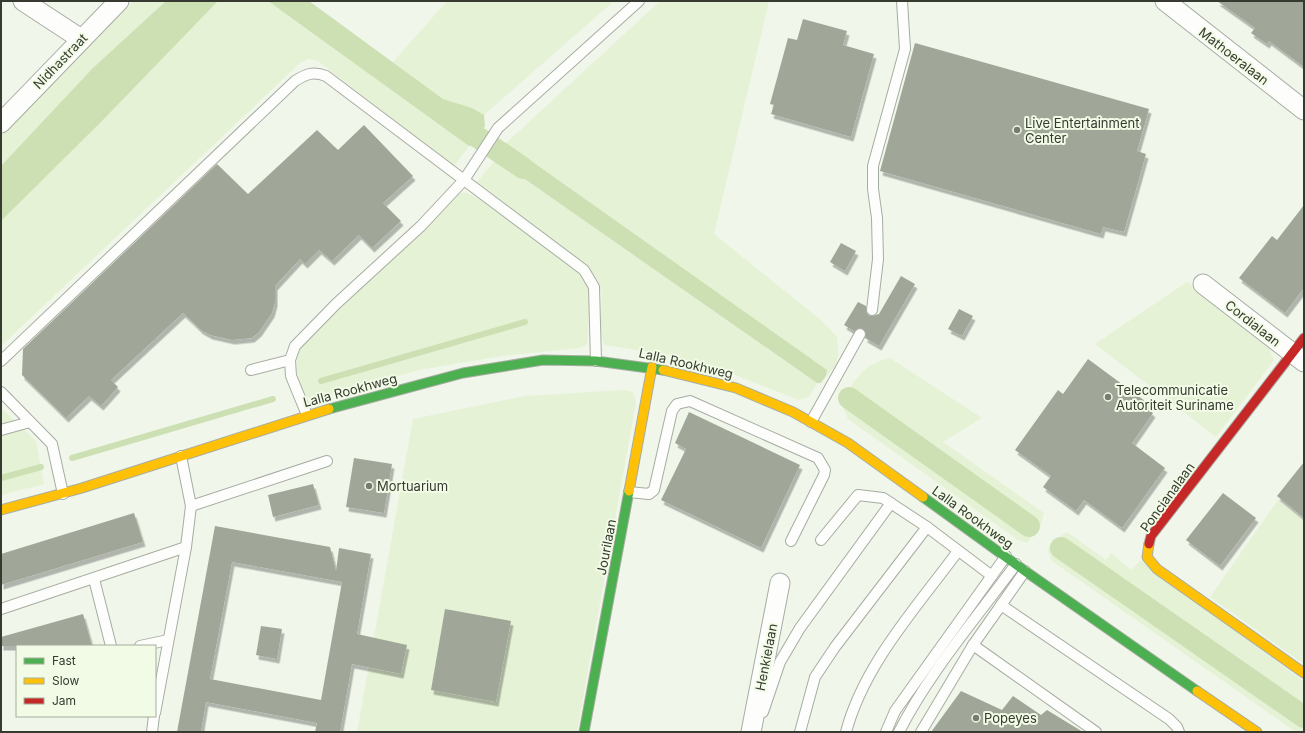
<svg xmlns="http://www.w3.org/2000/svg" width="1305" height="733" viewBox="0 0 1305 733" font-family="Inter,sans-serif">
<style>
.green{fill:#e5f2d5}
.water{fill:#cde0b3}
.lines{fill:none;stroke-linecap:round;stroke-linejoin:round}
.stream{stroke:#cde0b3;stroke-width:6}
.canal{stroke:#cde0b3;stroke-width:22}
.building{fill:#a0a798;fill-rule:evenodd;filter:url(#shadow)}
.lane-casing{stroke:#a7aca3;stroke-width:12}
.street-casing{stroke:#a7aca3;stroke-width:21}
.fast-casing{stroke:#a7aca3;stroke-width:11}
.slow-casing{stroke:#a7aca3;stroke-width:11}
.jam-casing{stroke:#a7aca3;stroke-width:11}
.lane{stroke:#fdfefc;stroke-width:10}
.street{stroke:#fdfefc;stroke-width:19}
.fast{stroke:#4caf50;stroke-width:9}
.slow{stroke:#ffc107;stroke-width:9}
.jam{stroke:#c62828;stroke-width:9}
.poi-dot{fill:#777c72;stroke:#f1fbe5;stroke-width:1.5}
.labels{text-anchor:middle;stroke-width:4;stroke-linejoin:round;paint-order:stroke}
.street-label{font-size:13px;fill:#363a31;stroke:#f1fbe5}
.poi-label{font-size:13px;fill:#363a31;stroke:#f1fbe5;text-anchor:start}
</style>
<defs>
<filter id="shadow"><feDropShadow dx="2.5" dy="4.5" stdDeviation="0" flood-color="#0004"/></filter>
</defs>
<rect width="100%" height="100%" fill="#f0f6ea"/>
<!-- green -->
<g class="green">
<polygon points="133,1 166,1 1,166 1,134"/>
<polygon points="218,1 268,1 469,146 454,166 318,61 308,59 300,63 1,346 1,221 102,121"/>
<polygon points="447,1 614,1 484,115 472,108 443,99 393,62"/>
<path d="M660,1H769L714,234L821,320L837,337C838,355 841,363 826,376L827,370L506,143Z"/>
<polygon points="496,159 817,383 809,397 799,400 733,374 669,355 604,345 600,329 602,296 599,282 587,265 477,182"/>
<path d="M460,193H467L476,197L576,270L586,281L590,298L587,344L580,348L502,356L419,370L312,400L302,394C298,376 292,360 304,343Z"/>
<polygon points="1187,282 1269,348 1274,360 1216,437 1095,344"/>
<path d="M890,358L982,418L943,442L1044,513L1041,525L1027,543L1018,540L848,419L842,405C852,380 864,364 890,358Z"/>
<polygon points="624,390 633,392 636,402 577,732 357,732 413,419 525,396"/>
<polygon points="1,408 36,441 44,484 1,495"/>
<polygon points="1278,500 1304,520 1304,664 1210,597"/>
<polygon points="1067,532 1106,560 1111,553 1131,570 1141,560 1304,682 1304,732 1296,732 1052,561 1048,551 1050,544"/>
</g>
<!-- water -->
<g class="water">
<polygon points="166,1 218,1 102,121 1,221 1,166 92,69"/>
<polygon points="268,1 309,1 443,99 472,108 484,115 485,126 473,145 469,146"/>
<polygon points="506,143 827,370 826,376 821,383 817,383 496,159 495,155"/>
</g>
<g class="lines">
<!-- stream -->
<g class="stream">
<polyline points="321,381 525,322"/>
<polyline points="72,458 273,399"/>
<polyline points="1,478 41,467"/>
</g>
<!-- canal -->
<g class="canal">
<polyline points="454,121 523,168"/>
<polyline points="849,398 1029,526"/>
<polyline points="1061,548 1304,717"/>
</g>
</g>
<!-- building -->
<g class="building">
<polygon points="1217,1 1304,1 1304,67 1269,41 1267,44 1251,33 1255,28"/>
<polygon points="803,19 847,31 843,45 874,54 851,137 771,114 774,105 770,104 788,38 797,40"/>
<polygon points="915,43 1149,109 1137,151 1146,154 1124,232 1103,227 1101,234 880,171"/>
<polygon points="364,125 413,176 383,203 401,221 372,248 359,235 332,261 319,250 305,264 300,259 275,286 275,302 272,313 259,332 252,338 232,340 210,335 201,330 183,313 111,380 118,387 101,406 89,396 66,418 22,375 23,349 217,164 248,194 317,130 338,150"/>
<polygon points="1304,205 1304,288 1285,313 1239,278 1272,236 1277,240"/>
<polygon points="841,243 856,251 845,271 830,262"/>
<polygon points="901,276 915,284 879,346 865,338 866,334 863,329 860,328 854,331 844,325 858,302 866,306 866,312 868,315 872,316 879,314"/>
<polygon points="959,309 973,316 962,336 948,329"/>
<polygon points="1088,359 1149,404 1146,407 1153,413 1132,443 1165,468 1122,528 1084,500 1076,511 1043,487 1051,476 1015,450 1058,390 1063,394"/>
<polygon points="689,412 800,465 761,548 661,500 686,449 675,443"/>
<polygon points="354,458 392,464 384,513 346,507"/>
<polygon points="1304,462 1304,518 1277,496"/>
<polygon points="313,484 319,505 273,517 268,495"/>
<polygon points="1223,493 1256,518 1220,566 1186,540"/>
<polygon points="134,513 143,542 1,585 1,554"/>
<path d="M215,526L330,547L336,571L339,548L371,554L357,634L407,645L401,674L352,664L340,732H315L317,723L206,702L201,732H177ZM232,562L342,582L321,700L210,679Z"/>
<polygon points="445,609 511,621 496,702 431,690"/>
<polygon points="83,614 92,646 1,646 1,637"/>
<polygon points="261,626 282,629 277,659 256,655"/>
<polygon points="961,691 1002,710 1013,696 1041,715 1047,710 1083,732 931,732"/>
</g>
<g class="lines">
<!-- lane casing -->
<g class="lane-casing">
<g id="lane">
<polyline points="872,310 878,259 877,218 873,189 873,166 905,49 902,1"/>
<path d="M1,361L295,81C306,74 313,71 326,76L464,180L498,128L639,1"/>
<polyline points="251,370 290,360"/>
<polyline points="1,392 52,444 63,494"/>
<polyline points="307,415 291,376 290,360 295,346 336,304 421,226 464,180 584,270 594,287 596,361"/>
<polyline points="811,422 860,334"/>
<polyline points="1,430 30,422"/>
<polyline points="629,492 649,494 654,490 672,411 677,404 690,401 818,458 825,470 824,475 791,541"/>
<polyline points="191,506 327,461"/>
<polyline points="821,540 858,495 883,498 927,527 992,576"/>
<polyline points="94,579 111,646"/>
<polyline points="1001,605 1169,719 1177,727 1179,732"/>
<polyline points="1,609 186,547"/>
<polyline points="973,645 1096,732"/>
<polyline points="140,646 168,640"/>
<polyline points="763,712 780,662 800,628 891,503"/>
<polyline points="155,713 186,547 191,506 181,456"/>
<polyline points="152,732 154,716"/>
<polyline points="800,732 815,677 835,647 927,527"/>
<path d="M846,732C864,664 917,607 958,551"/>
<polyline points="886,732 895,711 1006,556"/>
<path d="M899,732C928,674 977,617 1016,564"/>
<polyline points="921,732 973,645 1025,571"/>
</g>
</g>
<!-- street casing -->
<g class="street-casing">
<g id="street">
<polyline points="23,1 81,39"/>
<polyline points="1165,1 1304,110"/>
<polyline points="1,123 119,1"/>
<polyline points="1203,284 1304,362"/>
<polyline points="751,732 780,583"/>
</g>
</g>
<!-- fast casing -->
<g class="fast-casing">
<g id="fast">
<polyline points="329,409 463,373 543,360 596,361 663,370"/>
<polyline points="923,497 1025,571 1197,691"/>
<polyline points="584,732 629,491"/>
</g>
</g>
<!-- slow casing -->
<g class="slow-casing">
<g id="slow">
<polyline points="663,370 736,388 793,412 848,443 923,497"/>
<polyline points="629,491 652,367"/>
<polyline points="1,510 82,488 329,409"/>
<polyline points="1149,544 1147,557 1157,569 1304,673"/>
<polyline points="1197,691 1257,732"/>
</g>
</g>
<!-- jam casing -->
<g class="jam-casing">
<polyline id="jam" points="1149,544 1151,536 1304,338"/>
</g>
<!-- lane -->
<use href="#lane" class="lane"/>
<!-- street -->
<use href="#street" class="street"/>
<!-- fast -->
<use href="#fast" class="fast"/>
<!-- slow -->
<use href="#slow" class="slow"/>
<!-- jam -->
<use href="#jam" class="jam"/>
</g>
<!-- markers -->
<g class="poi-dot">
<circle cx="1017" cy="130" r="4"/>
<circle cx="1108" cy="397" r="4"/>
<circle cx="369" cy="486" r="4"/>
<circle cx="976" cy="718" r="4"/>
</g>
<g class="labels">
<!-- street labels -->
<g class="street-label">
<text transform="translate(1234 56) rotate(38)" y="5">Mathoeralaan</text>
<text transform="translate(60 61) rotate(-46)" y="5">Nidhastraat</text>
<text transform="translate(1253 323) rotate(38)" y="5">Cordialaan</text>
<text transform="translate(686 363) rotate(13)" y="5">Lalla Rookhweg</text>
<text transform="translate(350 390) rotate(-15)" y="5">Lalla Rookhweg</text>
<text transform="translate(1167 497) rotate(-54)" y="5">Poncianalaan</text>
<text transform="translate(973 517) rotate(36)" y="5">Lalla Rookhweg</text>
<text transform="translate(606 547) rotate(-79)" y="5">Jourilaan</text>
<text transform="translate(766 657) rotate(-79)" y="5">Henkielaan</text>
</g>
<!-- poi labels -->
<g class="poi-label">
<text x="1025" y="128">Live Entertainment<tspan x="1025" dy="15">Center</tspan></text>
<text x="1116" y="395">Telecommunicatie<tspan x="1116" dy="15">Autoriteit Suriname</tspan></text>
<text x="377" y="491">Mortuarium</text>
<text x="984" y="723">Popeyes</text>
</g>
</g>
<!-- border -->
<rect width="1305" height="733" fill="none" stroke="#363a31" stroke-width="4"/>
<!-- legend -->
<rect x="16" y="645" width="140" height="72" fill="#f1fbe5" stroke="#a6ae9d"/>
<rect x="24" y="658" width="20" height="6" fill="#4caf50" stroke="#a6ae9d"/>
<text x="52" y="665" font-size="12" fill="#363a31">Fast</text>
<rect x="24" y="678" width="20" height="6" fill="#ffc107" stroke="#a6ae9d"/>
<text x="52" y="685" font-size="12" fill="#363a31">Slow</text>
<rect x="24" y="698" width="20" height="6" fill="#c62828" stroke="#a6ae9d"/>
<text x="52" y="705" font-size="12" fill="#363a31">Jam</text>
</svg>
